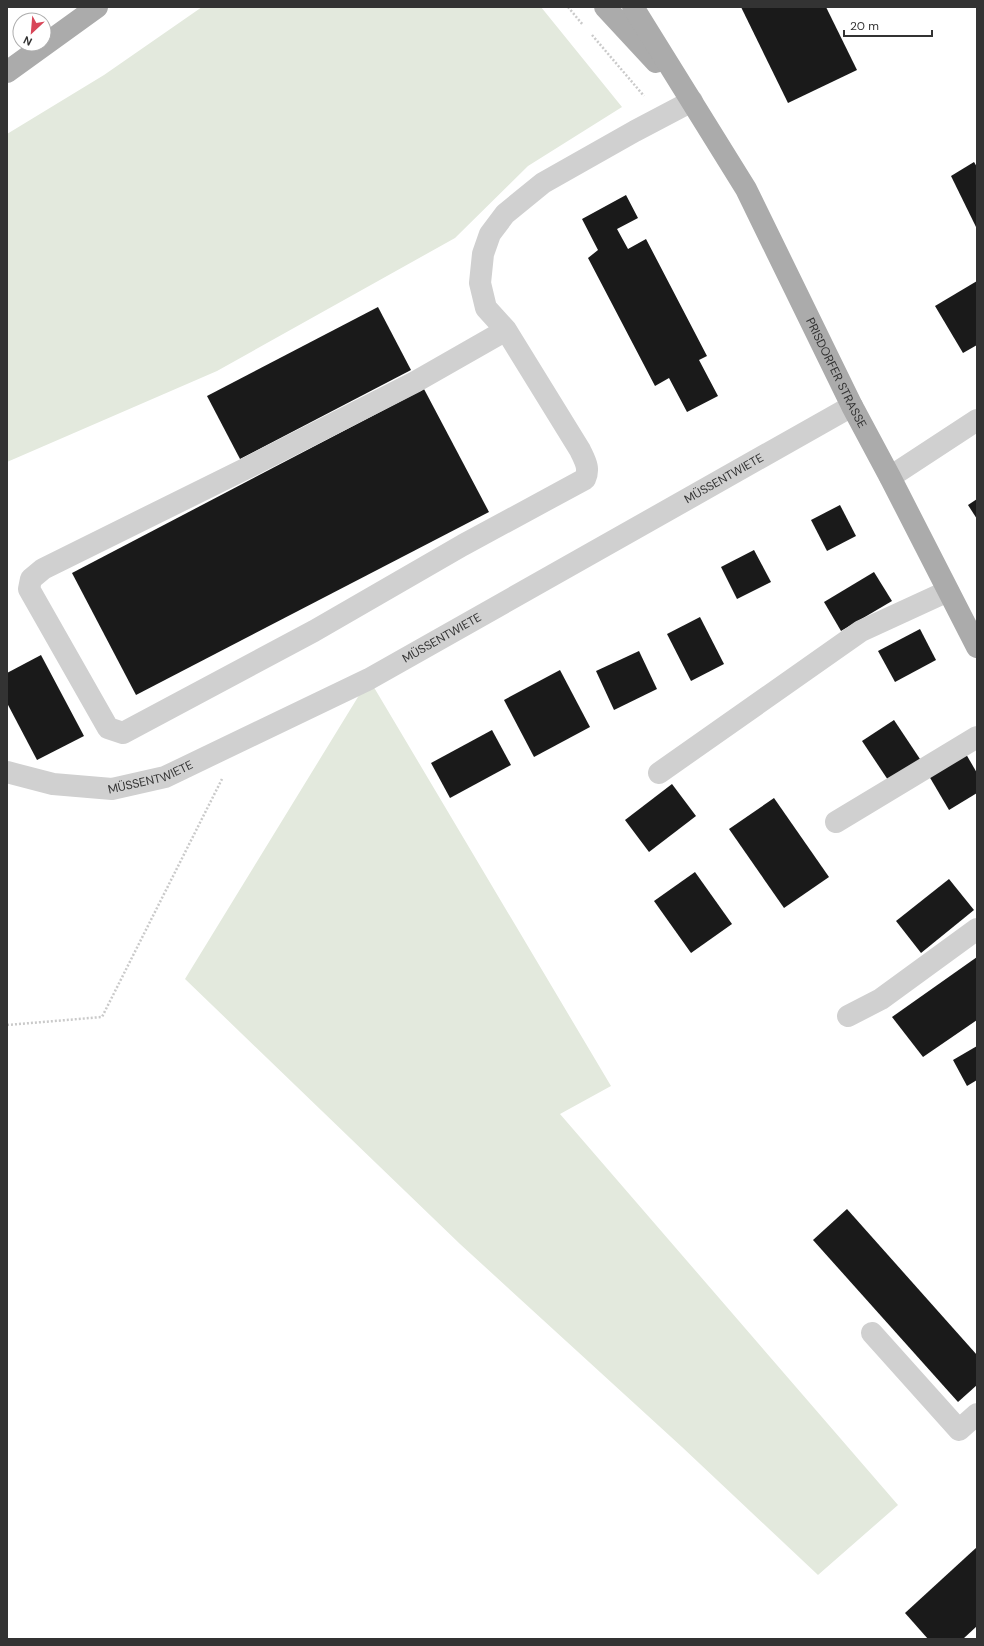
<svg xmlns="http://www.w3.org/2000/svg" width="984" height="1646" viewBox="0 0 984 1646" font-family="'DM Sans',sans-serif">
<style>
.green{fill:#e3e9dd}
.building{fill:#1a1a1a}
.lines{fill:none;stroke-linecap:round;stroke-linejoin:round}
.path{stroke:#cacaca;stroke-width:2.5;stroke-dasharray:2 2;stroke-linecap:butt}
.minor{stroke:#d0d0d0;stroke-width:22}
.major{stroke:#ababab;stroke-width:22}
.labels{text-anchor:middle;stroke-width:4;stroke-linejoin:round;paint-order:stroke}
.street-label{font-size:12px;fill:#333;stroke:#fff}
</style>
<rect width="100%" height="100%" fill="#fff"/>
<!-- green -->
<g class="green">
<polygon points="202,7 541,7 622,107 528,166 455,238 217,371 7,462 7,134 104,75"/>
<polygon points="369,679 611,1086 560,1114 898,1505 818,1575 682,1447 460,1244 185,979"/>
</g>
<!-- building -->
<g class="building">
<polygon points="741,7 826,7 857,70 788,103"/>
<polygon points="974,162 977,167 977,229 951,176"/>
<polygon points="626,195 638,218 617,229 628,249 646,239 707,356 699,360 718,396 687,412 669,378 655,386 588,258 598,250 582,219"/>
<polygon points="977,281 977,345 963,353 935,306"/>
<polygon points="378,307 411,370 240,459 207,396"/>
<polygon points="424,389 489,512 136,695 72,573"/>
<polygon points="977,499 977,519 968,505"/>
<polygon points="840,505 856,536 827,551 811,520"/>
<polygon points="754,550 771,582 737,599 721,567"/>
<polygon points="874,572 892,601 841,631 824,602"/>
<polygon points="700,617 724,664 691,681 667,634"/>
<polygon points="920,629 936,660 895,682 878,651"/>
<polygon points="639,651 657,689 614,710 596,671"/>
<polygon points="41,655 84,736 37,760 7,703 7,673"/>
<polygon points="560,670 590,727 534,757 504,700"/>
<polygon points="894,720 922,762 890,783 862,741"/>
<polygon points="492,730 511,765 450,798 431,763"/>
<polygon points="966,754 977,773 977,793 949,810 929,776"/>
<polygon points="672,784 696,816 649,852 625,820"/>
<polygon points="774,798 829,877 784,908 729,829"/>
<polygon points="695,872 732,924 691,953 654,901"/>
<polygon points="949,879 974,910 921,953 896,921"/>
<polygon points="977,957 977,1020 923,1057 892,1017"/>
<polygon points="977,1046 977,1080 967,1086 953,1060"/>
<polygon points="847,1209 977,1355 977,1385 958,1402 813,1240"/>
<polygon points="977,1547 977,1626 963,1639 928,1639 905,1613"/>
</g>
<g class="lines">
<!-- path -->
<g class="path">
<polyline points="568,7 583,25"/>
<polyline points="592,35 644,96"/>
<polyline points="7,1025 102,1017 222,779"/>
</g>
<!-- minor -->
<g class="minor">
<path d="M506,330L415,382L245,469L43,569L31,579L29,589L108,728L123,733L314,631L463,545L585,479C590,468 585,461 580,450L506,330L486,308L480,283L483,254L490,234L505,214L543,183L635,131L692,101"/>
<polyline points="890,477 977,420"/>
<path id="s1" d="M7,772L53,784L112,789L165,777L369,679L852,406"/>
<polyline points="659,773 861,631 948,591"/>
<polyline points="836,822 977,737"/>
<polyline points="848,1016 881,999 977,929"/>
<polyline points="872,1333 959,1430 977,1414"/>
</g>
<!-- major -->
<g class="major">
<polyline points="605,7 656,62"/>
<path id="s2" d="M633,7L746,189L852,406L890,477L977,647"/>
<polyline points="7,72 97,7"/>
</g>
</g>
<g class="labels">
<!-- street labels -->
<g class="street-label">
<text dy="4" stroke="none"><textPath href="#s2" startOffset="419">PRISDORFER STRASSE</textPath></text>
<text dy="4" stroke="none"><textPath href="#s1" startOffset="795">MÜSSENTWIETE</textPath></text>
<text dy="4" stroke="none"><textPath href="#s1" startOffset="471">MÜSSENTWIETE</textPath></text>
<text dy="4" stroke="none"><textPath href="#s1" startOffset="147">MÜSSENTWIETE</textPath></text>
</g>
</g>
<!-- border -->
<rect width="984" height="1646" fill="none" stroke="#333333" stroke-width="16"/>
<!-- north arrow -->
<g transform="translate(32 32) rotate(206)"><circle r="19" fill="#ffffff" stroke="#adadad"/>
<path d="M0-3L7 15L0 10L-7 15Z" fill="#d84658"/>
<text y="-6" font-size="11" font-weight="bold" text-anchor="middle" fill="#333333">N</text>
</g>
<!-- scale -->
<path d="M844 30v6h88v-6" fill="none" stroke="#333333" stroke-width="2"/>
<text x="850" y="30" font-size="12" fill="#333333" stroke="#ffffff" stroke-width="3" paint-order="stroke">20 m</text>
</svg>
